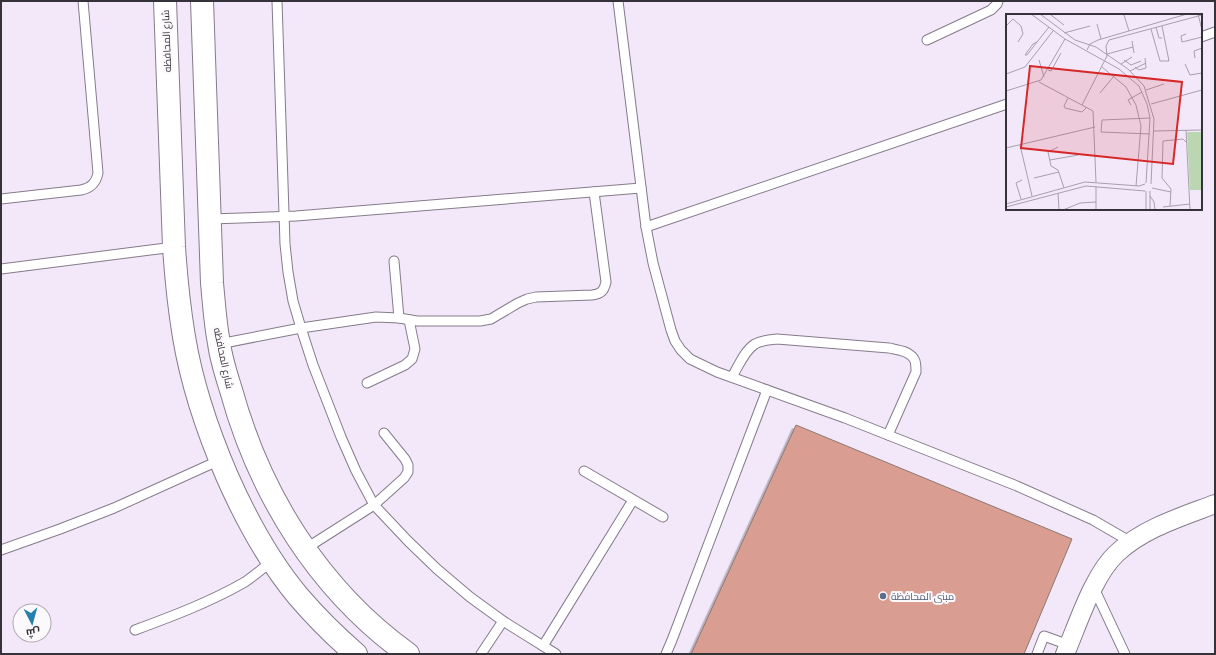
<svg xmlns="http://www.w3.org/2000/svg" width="1216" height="655" viewBox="0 0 1216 655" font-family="Ubuntu,Cairo,sans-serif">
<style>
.building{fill:#d99e91;stroke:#8b7873;filter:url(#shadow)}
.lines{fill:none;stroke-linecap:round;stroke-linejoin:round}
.lane-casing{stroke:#857b8a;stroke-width:11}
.street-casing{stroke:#857b8a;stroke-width:20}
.primary-casing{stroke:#857b8a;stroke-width:24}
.lane{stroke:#fff;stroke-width:9}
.street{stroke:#fff;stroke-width:18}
.primary{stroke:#fff;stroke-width:22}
.service-dot{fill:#5c6f8a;stroke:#fcf9fd;stroke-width:1.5}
.labels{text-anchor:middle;stroke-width:4;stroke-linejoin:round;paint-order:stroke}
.street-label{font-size:10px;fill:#363239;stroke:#fcf9fd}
.service-label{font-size:10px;fill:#4e5e75;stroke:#fcf9fd;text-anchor:start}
.inset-road{fill:none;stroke:#a79fad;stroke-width:1}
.view{fill:#d62828;fill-opacity:0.15;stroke:#d62828;stroke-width:2}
.inset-edge{fill:none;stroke:#363239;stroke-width:2}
</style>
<defs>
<filter id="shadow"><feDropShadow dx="-3.5" dy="3.5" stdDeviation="0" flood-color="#0004"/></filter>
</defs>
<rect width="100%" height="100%" fill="#f3e8fa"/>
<!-- building -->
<polygon class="building" points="796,425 1072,539 1024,654 691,654"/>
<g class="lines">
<!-- lane casing -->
<g class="lane-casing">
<g id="lane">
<polyline points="277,1 285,244 288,272 293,301 301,328 313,365 341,437 356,471 374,505 408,541 437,569 470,597 503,621 556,654"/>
<polyline points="618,1 646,227 653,263 671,330 675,341 681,350 690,359 717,372 845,418 1017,486 1093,520 1131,542"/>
<polyline points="1201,37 1215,32"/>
<polyline points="927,40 991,10 997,4 998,1"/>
<path d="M1,199L81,190C91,188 96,183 98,173L83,1"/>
<polyline points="210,219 296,216 641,188"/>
<polyline points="646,227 1007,104"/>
<polyline points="394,261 399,318"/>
<polyline points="1,269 174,247"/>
<path d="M219,344L301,328L376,317L399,318L417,321H480L491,319L518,303L527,299L536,297L592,295C601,294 604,291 606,282L594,192"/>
<path d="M732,377C738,367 744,351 755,344C762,340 770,340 777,339L889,348C898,350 911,351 915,361C916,364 916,369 916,372L888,435"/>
<polyline points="367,383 405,365 412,359 415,349 409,320"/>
<polyline points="584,471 663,517"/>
<polyline points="305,549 374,505 404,478 408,472 408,465 405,459 384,433"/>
<polyline points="1,550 60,529 114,508 220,460"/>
<polyline points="1093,586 1125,654"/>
<path d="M135,630C173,616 210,602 245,582C254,576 263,568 272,561"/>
<polyline points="543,646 633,500"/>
<polyline points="481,654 503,621"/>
<polyline points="666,654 672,640 767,390"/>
<polyline points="1037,654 1044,636 1069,645"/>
</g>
</g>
<!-- street casing -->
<g class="street-casing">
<path id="street" d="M1065,654C1078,624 1093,575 1117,553C1144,528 1181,517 1215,504"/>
</g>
<!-- primary casing -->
<g class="primary-casing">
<g id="primary">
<path d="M165,1L174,247C176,277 179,307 184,337C192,385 208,432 227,476C246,519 268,560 298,596C316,617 335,636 356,654"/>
<path d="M202,1L212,283C214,303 215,323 219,343C221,359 226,374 231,390C260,495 319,590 408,654"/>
</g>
</g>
<!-- lane -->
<use href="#lane" class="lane"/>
<!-- street -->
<use href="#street" class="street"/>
<!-- primary -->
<use href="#primary" class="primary"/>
</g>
<!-- markers -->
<circle class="service-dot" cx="883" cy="596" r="4"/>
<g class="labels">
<!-- street labels -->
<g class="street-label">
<text transform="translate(166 41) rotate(-92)" y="4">شارع المحافظه</text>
<text transform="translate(224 358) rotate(78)" y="4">شارع المحافظه</text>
</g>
<!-- service labels -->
<g class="service-label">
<text x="891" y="600">مبنى المحافظة</text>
</g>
</g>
<!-- overview -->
<g transform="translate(1006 14)">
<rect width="196" height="196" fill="#f3e8fa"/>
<path d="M181,118H196V176H184Z" fill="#bad7b1"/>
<path class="inset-road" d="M25,0L59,25L113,55L133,72L141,90L144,104L140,169M34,0L69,26L90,33L122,55L138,72L148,105L145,170M192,0L196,16M45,1L58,11M118,1L123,17M91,10L95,25M0,12L7,5L15,12L17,20L12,28M150,13L153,24H156M145,15L154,47H163L156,12M58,19L84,12M180,20L175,22L176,28L196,23M126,27L128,39M31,28L21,41H19L27,30ZM31,28L43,13M81,36L84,30L92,26L181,0M101,40L127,33M189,44L188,37L196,34M33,46L38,63M118,46L125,51L135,47M115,50L126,43M179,50L184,61L196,59M96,53L120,73L130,91L135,112L130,172M129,53L133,56L140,54L139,44M42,56L45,57L55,39M124,57L140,49M0,60L19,53L47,17M33,68L87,97L90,168M140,76L158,70M0,77L35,66L59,25M94,79L108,62M62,84L58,92L59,94L76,98L81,93M145,90L196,76M76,91L101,42L100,32L103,26L196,1M125,91L122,86L136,78M180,116L184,196M148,117L196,116M95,118L96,106L144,104M95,118L144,120M14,131L26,182M52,133L42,138L45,152L52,156L58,174M0,134L89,113M44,146L72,141M28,164L53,158M90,172V196M146,174L165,178M140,177V196M52,179L53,196M144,182L148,188L149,196M15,185L10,169L16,166M0,190L79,168L133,172L139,170M164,192L165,175L156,164L157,127L177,125L180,128M0,193L80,172L139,177M157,193L184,190M57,196L74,189L90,188M144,196V177"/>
<path class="view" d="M24,52L176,68L167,150L15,134Z"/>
<rect width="196" height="196" class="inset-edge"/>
</g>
<!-- border -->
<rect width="1216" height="655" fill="none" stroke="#363239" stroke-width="4"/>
<!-- north arrow -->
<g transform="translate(32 623) rotate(174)"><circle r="19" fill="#fcf9fd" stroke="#ada9af"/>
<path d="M0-3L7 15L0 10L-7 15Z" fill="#277fae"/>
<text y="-6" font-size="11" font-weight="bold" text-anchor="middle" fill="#363239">ش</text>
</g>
</svg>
